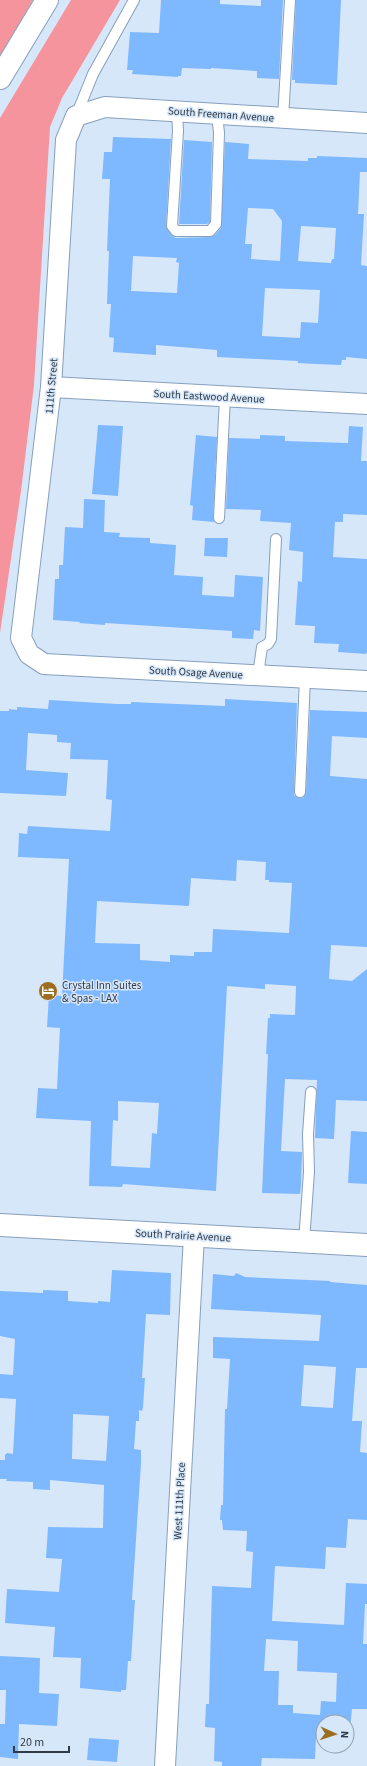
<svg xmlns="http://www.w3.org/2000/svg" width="367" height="1766" viewBox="0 0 367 1766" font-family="'Source Sans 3',sans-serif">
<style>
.green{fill:#f6949e}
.building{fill:#7eb8ff;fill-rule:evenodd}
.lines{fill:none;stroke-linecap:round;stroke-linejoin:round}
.lane-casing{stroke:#869fbd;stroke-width:12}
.street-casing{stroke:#869fbd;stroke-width:22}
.secondary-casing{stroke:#869fbd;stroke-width:24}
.highway-casing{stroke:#869fbd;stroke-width:24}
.lane{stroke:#fff;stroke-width:10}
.street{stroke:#fff;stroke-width:20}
.secondary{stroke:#fff;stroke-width:22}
.highway{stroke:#fff;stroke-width:22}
.labels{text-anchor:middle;stroke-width:3;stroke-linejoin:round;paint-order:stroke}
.street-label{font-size:11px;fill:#303a47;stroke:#d7e7fa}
.poi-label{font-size:11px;fill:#303a47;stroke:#d7e7fa;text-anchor:start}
</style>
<rect width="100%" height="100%" fill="#d7e7fa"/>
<!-- green -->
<g class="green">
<polygon points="0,0 33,0 0,56"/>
<polygon points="71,0 120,0 62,98 50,127 34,385 21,491 0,633 0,118"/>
</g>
<!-- building -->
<g class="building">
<polygon points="161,0 220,0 220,4 261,6 261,0 283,0 279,79 257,78 257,71 211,68 211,69 182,68 181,76 178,76 178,77 132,74 133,70 127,70 130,32 159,33"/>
<polygon points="296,0 341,0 337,85 295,83 295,80 292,80"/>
<path d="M113,137L171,139L166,226L171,235L176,238L210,237L215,235L221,228L225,142L249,144L248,159L308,161V158H317V156L367,158V172H360L358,214H364L361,265L367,266V359L346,357V360H342L341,365L316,364L298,363V361L217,357V350L156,345V355L113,352L114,338L109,337L111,304H107L109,251H107L110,179H102L104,152H112ZM248,208L273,209L282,221L280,261L251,259L252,244H245ZM301,226L336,228L334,259H332L331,263L298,261ZM133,256L177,258L176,262L179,263L177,293L131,291ZM265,288L320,290L318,323L301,322L300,338L262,336Z"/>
<polygon points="184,140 212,142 210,222 207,224 179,224"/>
<polygon points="98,425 123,426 118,496 92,494"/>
<polygon points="349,426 363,427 361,461 367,461 367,515 343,514 343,522 335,522 333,557 367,559 367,652 366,654 338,652 339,644 314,643 315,626 295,625 298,581 302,582 303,552 289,550 291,523 260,521 261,510 226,509 229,438 260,439 260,435 285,436 285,441 348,443"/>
<polygon points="196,435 217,437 213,518 214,522 192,520 193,506 190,505"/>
<polygon points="84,499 105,500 104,532 120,533 119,537 150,538 150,543 176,545 174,575 203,577 202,595 234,597 235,575 263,577 260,631 254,630 253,639 232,638 232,631 105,623 105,625 79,623 80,622 53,620 55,579 59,579 59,565 63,565 65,527 83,528"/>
<polygon points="205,538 228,538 227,557 204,556"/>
<path d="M225,699L297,703L294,792V795L299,798H303L306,792L310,710L367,712V738L332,736L330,776L367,779V947L331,945L329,979L352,981L367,969V1101L336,1100L334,1139L315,1138L317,1080L285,1079L281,1151L302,1152L301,1186L300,1194L262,1193L268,1054H266L268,1018H270V1014L295,1015L296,986L265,984V989L227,986L216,1191L123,1184L122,1187L89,1186L91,1121L36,1118L38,1088L57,1089L60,1028L47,1027L49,995L62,996L69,859L18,857L19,833L27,834L28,826L110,831L112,800L106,799L108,760L70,759L71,743L57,742V735L28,733L26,770L68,773L66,796L0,793V711H9V709L17,710V707L48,709L49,700L117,704H131V702L225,706ZM237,860L266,862L265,880H269V882L292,883L289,933L213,929L212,952H194V956L170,955V962L140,960V944L95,943L97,901L189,906L191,878L236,881ZM118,1101L159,1103L157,1134L152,1133L150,1168L111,1166L113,1120L118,1121Z"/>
<polygon points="351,1131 367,1132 367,1184 348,1183"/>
<path d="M112,1270L171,1273L170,1315L146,1314L142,1378H145L143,1407L142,1411L139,1410V1421H136L134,1449L141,1450V1463L132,1600H135L134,1614L131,1661H128L126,1690H121V1692L80,1688L81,1658L53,1657L55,1627L5,1623L7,1589L59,1592L62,1559L46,1558L48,1527L103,1528L104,1485L50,1480V1490L33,1489V1482L6,1481L7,1479H0V1460H5V1455L7,1453L13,1454L16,1399L0,1398V1374L13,1375L15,1339L0,1336V1291L43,1293V1290L68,1291V1301L98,1303V1301L110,1302ZM73,1414L109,1416L106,1461L72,1459Z"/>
<path d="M236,1273L245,1277L330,1281V1282L367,1285V1368H356L352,1421H362L360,1452L367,1453V1520L348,1519L346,1548L326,1547L325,1569L275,1566L272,1621L344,1625L346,1583L367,1584V1604H365L363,1644H367V1709H352L349,1740H347V1722H323V1738L316,1737L315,1759L262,1758L261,1766H222V1762L214,1761L215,1728L205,1727L206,1704H209L212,1586L251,1588L253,1552L246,1551L247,1531L223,1530L222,1520H220L221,1505H223L225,1409H227L230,1359L213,1358V1337L319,1341L321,1315L211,1309L213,1274L234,1276ZM304,1365L336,1367L333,1408L301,1406ZM266,1639L298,1641L297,1671L337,1673L336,1702L321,1701L320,1715L293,1713V1705H278L279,1671H264Z"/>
<polygon points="0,1656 40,1658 39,1693 59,1694 57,1726 19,1724 18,1759 0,1757 0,1724 5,1724 6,1690 0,1690"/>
<polygon points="89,1738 119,1740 117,1762 87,1760"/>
</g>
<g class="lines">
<!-- lane casing -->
<g class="lane-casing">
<g id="lane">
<polyline points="177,112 178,131 172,226 176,231 210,231 216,224 219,133 217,114"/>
<polyline points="76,116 93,74 134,0"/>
<polyline points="283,118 290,0"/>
<polyline points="219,518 225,397"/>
<polyline points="258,675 262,647 268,644 271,639 276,539"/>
<polyline points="300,792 305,678"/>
<polyline points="304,1242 309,1172 308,1134 311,1092"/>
</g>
</g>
<!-- street casing -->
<g class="street-casing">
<g id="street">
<polyline points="367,123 105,107 76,116 66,140 51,387 21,638 29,654 44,664 367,681"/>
<polyline points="51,387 367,404"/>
<polyline points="165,1766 194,1236"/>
</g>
</g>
<!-- secondary casing -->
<g class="secondary-casing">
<polyline id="secondary" points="0,1225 367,1245"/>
</g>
<!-- highway casing -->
<g class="highway-casing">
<polyline id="highway" points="0,78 47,0"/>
</g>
<!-- lane -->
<use href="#lane" class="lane"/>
<!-- street -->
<use href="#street" class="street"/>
<!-- secondary -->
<use href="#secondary" class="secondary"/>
<!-- highway -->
<use href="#highway" class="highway"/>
</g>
<!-- icons -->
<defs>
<g id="hotel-disc" transform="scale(1)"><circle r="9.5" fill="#9d6d20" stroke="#d7e7fa"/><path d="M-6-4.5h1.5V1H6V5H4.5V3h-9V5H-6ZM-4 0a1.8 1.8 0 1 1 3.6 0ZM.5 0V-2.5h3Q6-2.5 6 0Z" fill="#fff"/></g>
</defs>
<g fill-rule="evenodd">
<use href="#hotel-disc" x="48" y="991"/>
</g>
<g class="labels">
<!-- street labels -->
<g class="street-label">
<text transform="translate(221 114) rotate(4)" y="4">South Freeman Avenue</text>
<text transform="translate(51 386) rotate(-85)" y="4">111th Street</text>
<text transform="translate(209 396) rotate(3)" y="4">South Eastwood Avenue</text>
<text transform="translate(196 672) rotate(3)" y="4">South Osage Avenue</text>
<text transform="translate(183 1235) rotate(3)" y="4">South Prairie Avenue</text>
<text transform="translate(179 1501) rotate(-87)" y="4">West 111th Place</text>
</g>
<!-- poi labels -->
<g class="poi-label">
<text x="62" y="989">Crystal Inn Suites<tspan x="62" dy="13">&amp; Spas - LAX</tspan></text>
</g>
</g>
<!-- north arrow -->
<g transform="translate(335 1734) rotate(93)"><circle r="19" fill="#d7e7fa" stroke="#94a2b2"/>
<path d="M0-3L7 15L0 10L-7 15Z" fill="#9d6d20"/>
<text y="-6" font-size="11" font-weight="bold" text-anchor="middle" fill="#303a47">N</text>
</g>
<!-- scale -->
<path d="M14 1746v6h55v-6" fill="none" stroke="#303a47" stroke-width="2"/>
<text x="20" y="1746" font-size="12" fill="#303a47" stroke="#d7e7fa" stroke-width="3" paint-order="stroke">20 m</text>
</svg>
